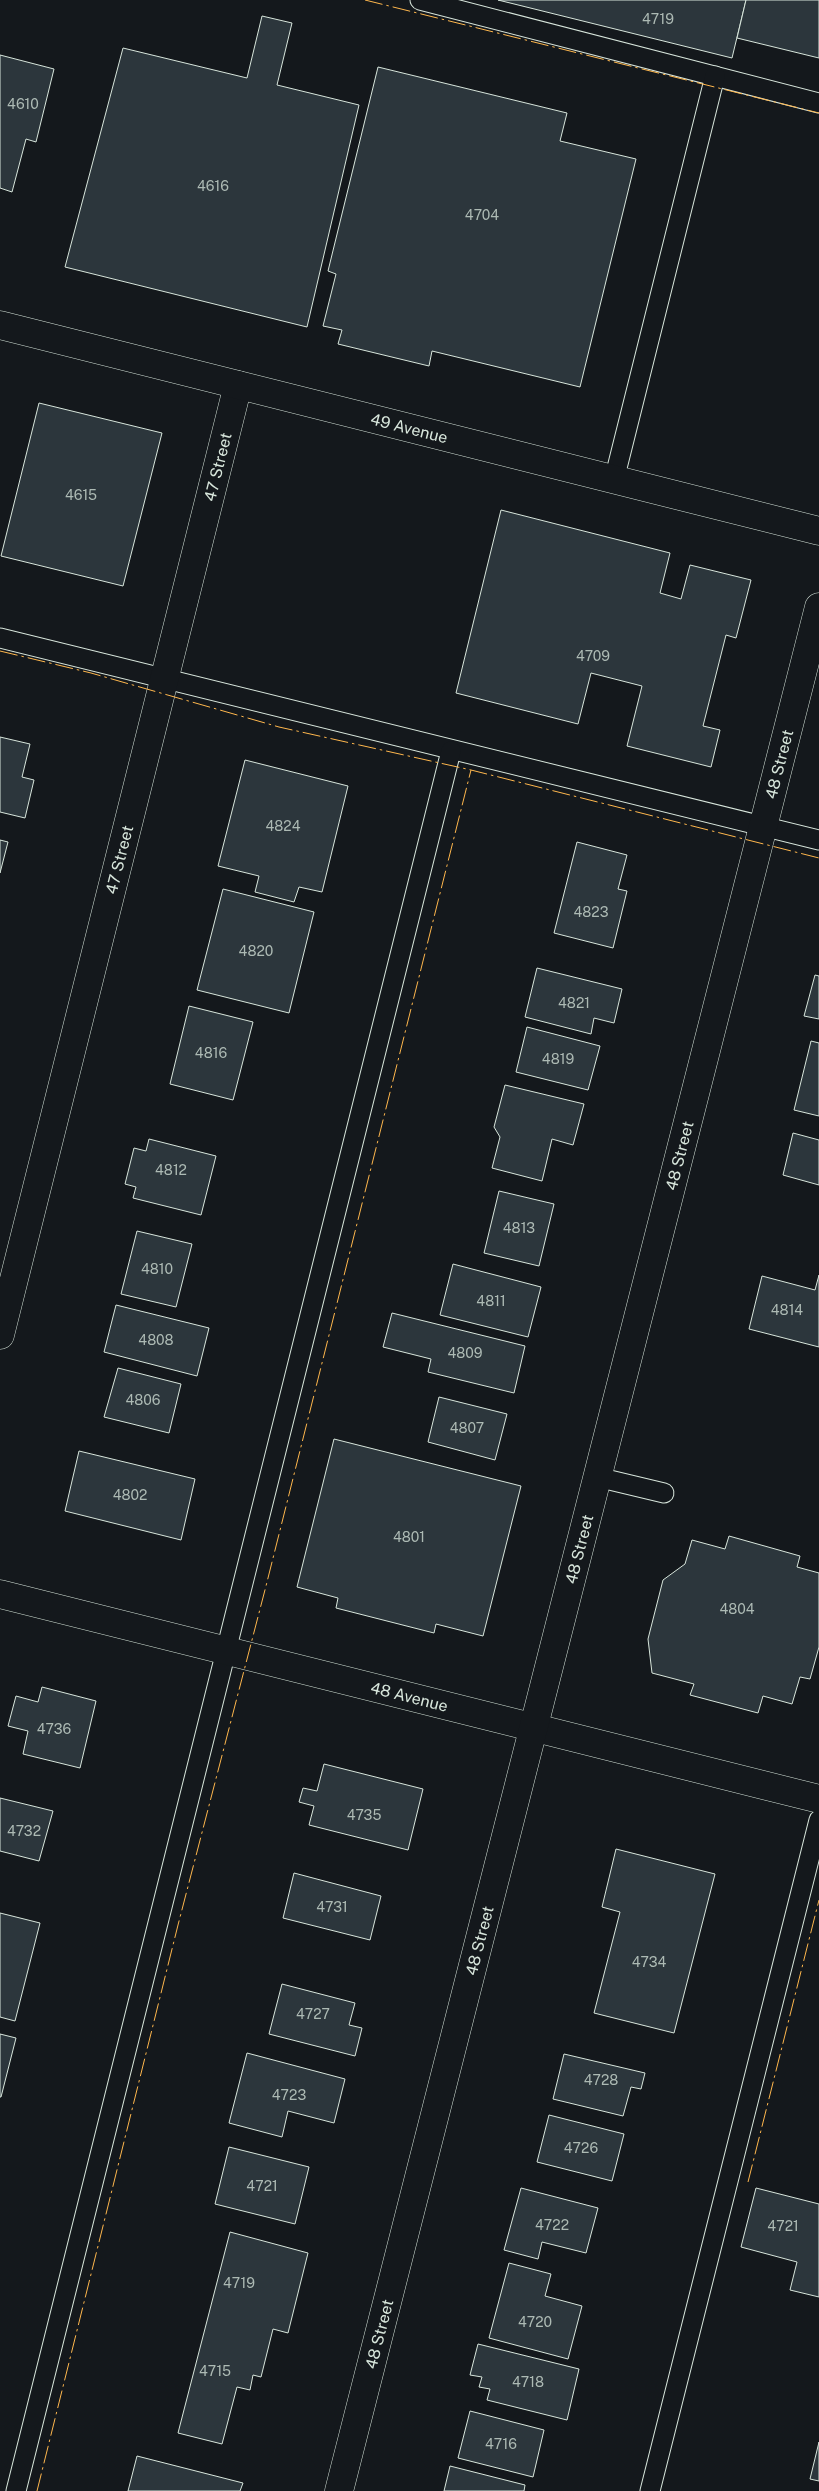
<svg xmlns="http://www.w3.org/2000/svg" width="819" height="2491" viewBox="0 0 819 2491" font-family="'Public Sans',sans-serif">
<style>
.building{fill:#2c363c;stroke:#d8e6dc}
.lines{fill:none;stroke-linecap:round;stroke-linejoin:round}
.service-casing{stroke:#d8e6dc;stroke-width:21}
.minor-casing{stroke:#d8e6dc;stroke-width:29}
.tertiary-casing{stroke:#d8e6dc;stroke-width:29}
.service{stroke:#14181c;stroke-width:19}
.minor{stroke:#14181c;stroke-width:28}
.tertiary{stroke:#14181c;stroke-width:28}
.power{stroke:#ffb74d;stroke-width:1;stroke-dasharray:18 4 2.5 4;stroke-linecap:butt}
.labels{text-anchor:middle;stroke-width:4;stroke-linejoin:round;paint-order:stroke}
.number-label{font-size:14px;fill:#adbab4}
.street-label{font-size:16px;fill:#d8e6dc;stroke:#14181c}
</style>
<rect width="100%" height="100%" fill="#14181c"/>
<!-- building -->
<g class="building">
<polygon points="498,0 746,0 732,58"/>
<polygon points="746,0 819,0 819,58 737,38"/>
<polygon points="262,16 292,23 277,85 359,105 307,327 65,267 123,48 247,78"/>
<polygon points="0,55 54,69 36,142 26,139 12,192 0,188"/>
<polygon points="378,67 567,113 560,141 636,159 580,387 432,351 429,366 338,344 342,330 323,326 336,274 328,271"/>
<polygon points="39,403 162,433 123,586 1,556"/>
<polygon points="501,510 670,553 660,593 681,599 690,565 751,580 736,638 726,635 703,726 720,730 711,767 627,746 642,686 591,673 578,724 456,693"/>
<polygon points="0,737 30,744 22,777 34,780 25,818 0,812"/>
<polygon points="245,760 348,786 322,892 299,887 294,902 255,892 259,876 218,866"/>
<polygon points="0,840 8,842 0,873"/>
<polygon points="577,842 627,855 618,889 627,891 613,948 554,933"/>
<polygon points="223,889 314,912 289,1013 197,990"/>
<polygon points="537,968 622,989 614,1023 594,1018 591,1034 525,1017"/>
<polygon points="815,975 819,976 819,1019 804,1016"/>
<polygon points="189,1006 253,1022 233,1100 170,1084"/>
<polygon points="527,1027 600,1046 588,1090 516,1072"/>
<polygon points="811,1041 819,1043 819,1116 794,1110"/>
<polygon points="505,1085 584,1104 573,1145 552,1139 542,1181 492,1168 500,1137 494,1127"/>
<polygon points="793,1133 819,1140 819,1185 783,1175"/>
<polygon points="149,1139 216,1156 201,1215 133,1198 136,1187 125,1184 134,1148 146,1151"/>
<polygon points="499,1191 554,1204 539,1266 484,1253"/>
<polygon points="137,1231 192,1244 176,1307 121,1294"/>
<polygon points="453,1264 541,1287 528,1337 440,1315"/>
<polygon points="819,1275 819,1347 749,1329 762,1276 815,1290"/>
<polygon points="116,1305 209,1328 197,1376 104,1352"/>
<polygon points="392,1313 525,1346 514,1393 428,1372 431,1359 383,1347"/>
<polygon points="118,1368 181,1384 169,1433 104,1417"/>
<polygon points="439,1397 507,1414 495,1460 428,1442"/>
<polygon points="334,1439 521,1486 483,1636 436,1624 434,1633 336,1608 338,1598 297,1587"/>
<polygon points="79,1451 195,1479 181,1540 65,1511"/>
<polygon points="729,1536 800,1556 797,1567 819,1573 819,1647 810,1679 800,1677 792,1704 763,1696 758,1713 690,1695 694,1684 652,1673 648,1639 663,1580 685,1564 692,1540 725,1549"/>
<polygon points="42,1687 96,1701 80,1768 23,1754 28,1731 8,1726 16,1696 38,1702"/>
<polygon points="324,1764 423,1789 408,1850 309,1825 314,1806 299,1802 303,1788 317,1791"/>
<polygon points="0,1798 53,1811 39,1861 0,1851"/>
<polygon points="616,1849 715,1874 674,2033 594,2013 620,1912 602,1907"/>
<polygon points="294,1873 381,1896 370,1940 283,1918"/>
<polygon points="0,1913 40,1923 15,2021 0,2017"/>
<polygon points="282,1984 355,2003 349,2025 362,2028 355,2056 269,2034"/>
<polygon points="0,2034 16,2038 1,2097 0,2097"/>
<polygon points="247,2053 345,2079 334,2123 288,2111 282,2137 229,2123"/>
<polygon points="564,2054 645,2073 641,2089 631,2087 623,2116 553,2099"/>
<polygon points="549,2115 624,2134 612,2181 537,2162"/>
<polygon points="229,2147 309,2167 295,2224 215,2204"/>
<polygon points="521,2188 598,2208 586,2253 542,2242 538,2259 504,2250"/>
<polygon points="756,2188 819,2204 819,2297 790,2290 797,2262 741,2247"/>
<polygon points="230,2232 308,2253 288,2333 273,2329 261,2377 253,2375 250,2390 237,2387 222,2444 178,2433"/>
<polygon points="509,2263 551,2274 545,2296 582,2306 568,2359 489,2338"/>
<polygon points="478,2344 579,2369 567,2420 487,2400 490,2389 479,2387 482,2377 470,2375"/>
<polygon points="470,2411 544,2430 533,2477 458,2458"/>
<polygon points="819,2442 819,2481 810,2479"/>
<polygon points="137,2456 243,2483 240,2491 128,2491"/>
<polygon points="450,2466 525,2485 524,2491 444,2491"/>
</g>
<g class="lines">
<!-- service casing -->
<g class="service-casing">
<g id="service">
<polyline points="420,0 819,103"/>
<polyline points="614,480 715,76"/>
<polyline points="0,638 819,840"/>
<polyline points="597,1477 664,1493"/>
<polyline points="16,2491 451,751"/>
<polyline points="650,2491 819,1820"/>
</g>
</g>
<!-- minor casing -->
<g class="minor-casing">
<g id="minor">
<path id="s1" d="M0,1335L238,385"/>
<path id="s2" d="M0,1594L819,1799"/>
<path id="s3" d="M339,2491L819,607"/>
</g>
</g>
<!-- tertiary casing -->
<g class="tertiary-casing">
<g id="tertiary">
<path id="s4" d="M0,325L819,531"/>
</g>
</g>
<!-- service -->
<use href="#service" class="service"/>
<!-- minor -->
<use href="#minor" class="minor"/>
<!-- tertiary -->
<use href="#tertiary" class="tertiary"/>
<!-- power -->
<g class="power">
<polyline points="365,0 819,113"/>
<polyline points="0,651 91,673 279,727 471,770 819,858"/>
<polyline points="748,2182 819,1900"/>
<polyline points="37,2491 178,1925 266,1586 471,770"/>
</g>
</g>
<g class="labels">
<!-- number labels -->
<g class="number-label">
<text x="658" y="24">4719</text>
<text x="23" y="109">4610</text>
<text x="213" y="191">4616</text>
<text x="482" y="220">4704</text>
<text x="81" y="500">4615</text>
<text x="593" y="661">4709</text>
<text x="283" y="831">4824</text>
<text x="591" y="917">4823</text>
<text x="256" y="956">4820</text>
<text x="574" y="1008">4821</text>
<text x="211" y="1058">4816</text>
<text x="558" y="1064">4819</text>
<text x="171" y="1175">4812</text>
<text x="519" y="1233">4813</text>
<text x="157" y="1274">4810</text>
<text x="491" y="1306">4811</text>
<text x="787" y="1315">4814</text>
<text x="156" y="1345">4808</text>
<text x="465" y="1358">4809</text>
<text x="143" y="1405">4806</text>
<text x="467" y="1433">4807</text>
<text x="130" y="1500">4802</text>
<text x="409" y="1542">4801</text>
<text x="737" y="1614">4804</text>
<text x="54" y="1734">4736</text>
<text x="364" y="1820">4735</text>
<text x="24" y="1836">4732</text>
<text x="332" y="1912">4731</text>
<text x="649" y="1967">4734</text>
<text x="313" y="2019">4727</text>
<text x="601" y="2085">4728</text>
<text x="289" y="2100">4723</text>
<text x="581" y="2153">4726</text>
<text x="262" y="2191">4721</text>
<text x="552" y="2230">4722</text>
<text x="783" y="2231">4721</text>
<text x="239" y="2288">4719</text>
<text x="535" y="2327">4720</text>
<text x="215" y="2376">4715</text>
<text x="528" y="2387">4718</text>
<text x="501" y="2449">4716</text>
</g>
<!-- street labels -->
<g class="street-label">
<text dy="6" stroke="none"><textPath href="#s4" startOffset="422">49 Avenue</textPath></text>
<text dy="6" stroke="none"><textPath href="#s1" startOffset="895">47 Street</textPath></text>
<text dy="6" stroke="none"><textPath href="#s3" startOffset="1782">48 Street</textPath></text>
<text dy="6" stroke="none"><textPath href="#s1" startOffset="490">47 Street</textPath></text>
<text dy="6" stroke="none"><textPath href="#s3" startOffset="1378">48 Street</textPath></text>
<text dy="6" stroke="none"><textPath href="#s3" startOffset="972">48 Street</textPath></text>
<text dy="6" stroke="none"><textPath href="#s2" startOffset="422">48 Avenue</textPath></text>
<text dy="6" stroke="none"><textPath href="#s3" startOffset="568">48 Street</textPath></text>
<text dy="6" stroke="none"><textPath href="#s3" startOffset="162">48 Street</textPath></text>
</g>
</g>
</svg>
